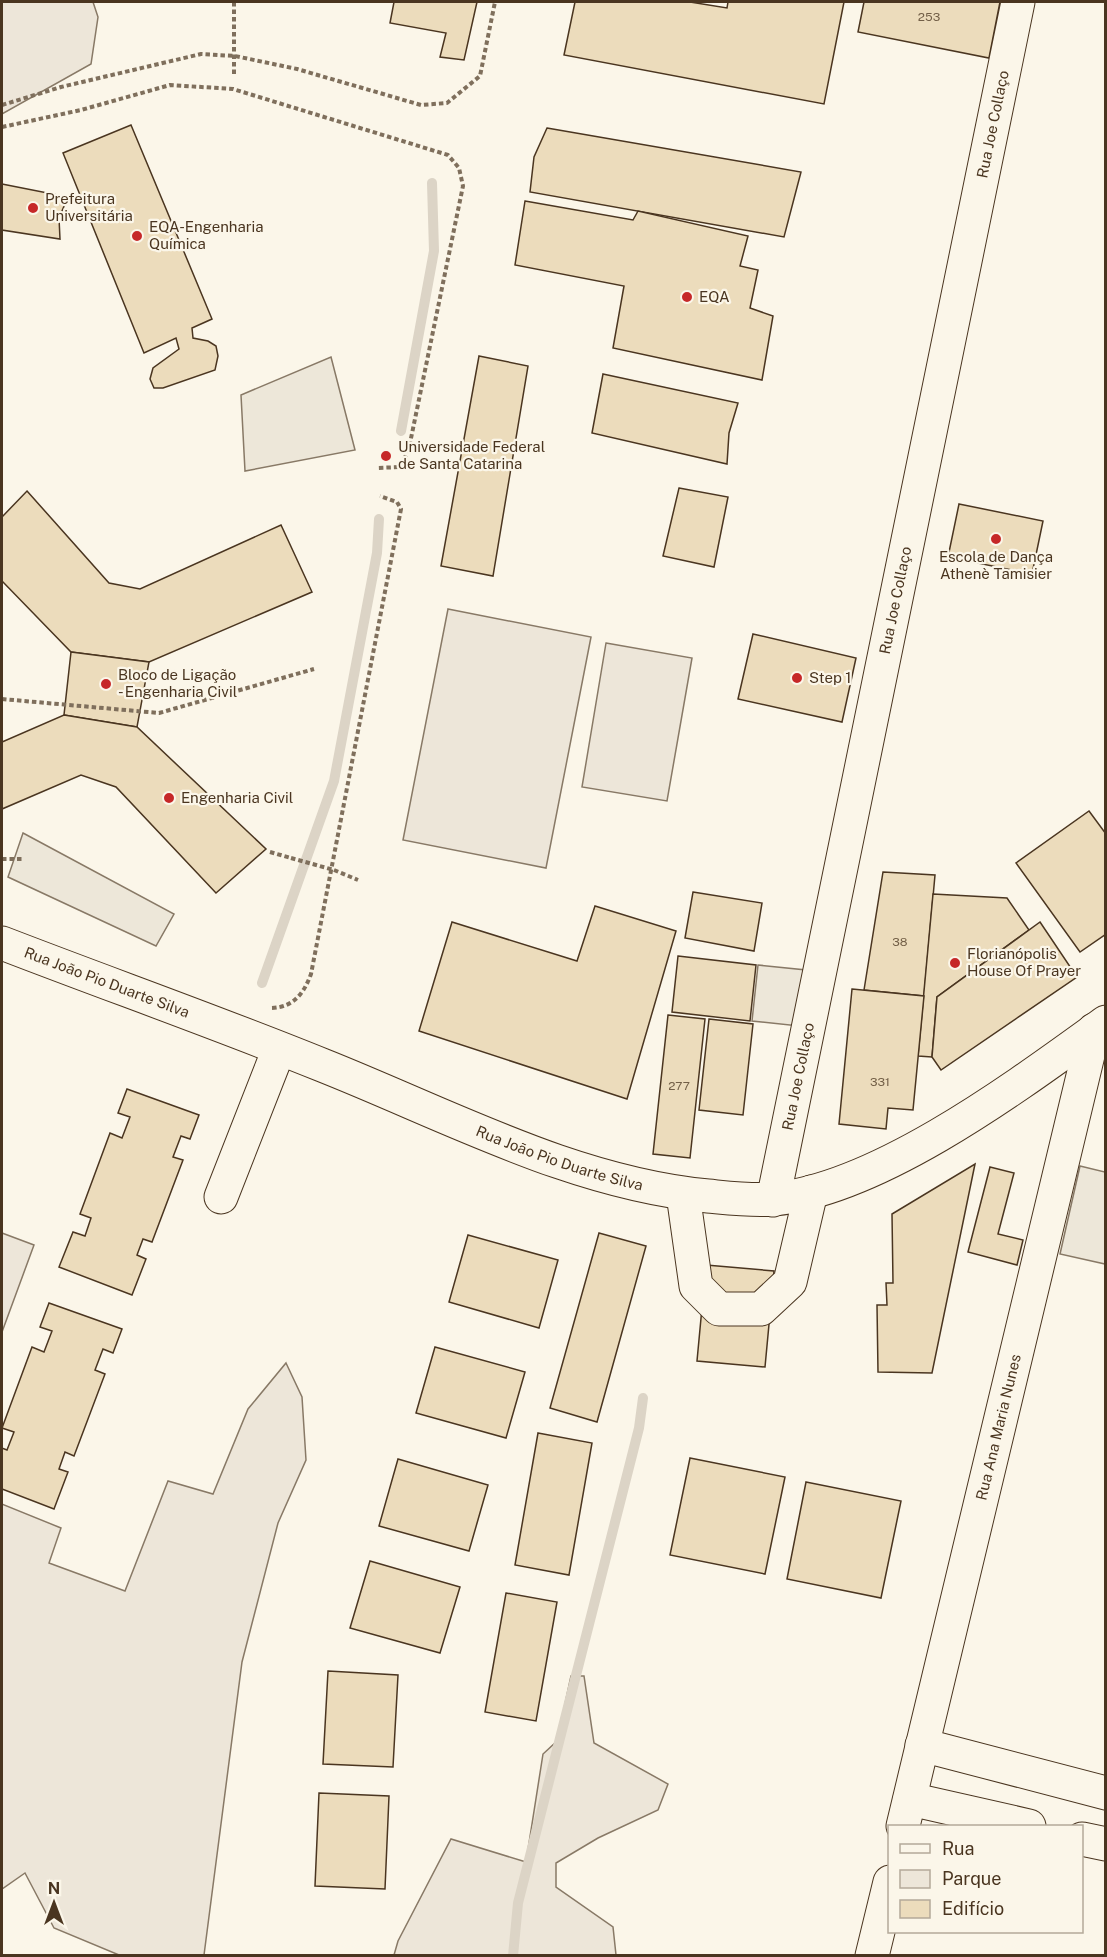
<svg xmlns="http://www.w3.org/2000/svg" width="1107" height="1957" viewBox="0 0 1107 1957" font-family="'Public Sans',sans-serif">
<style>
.green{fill:#ede6d9;stroke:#887966;stroke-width:1.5}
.parking{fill:#ede7d9;stroke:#887966;stroke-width:1.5}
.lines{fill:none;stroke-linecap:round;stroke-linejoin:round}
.stream{stroke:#dcd4c6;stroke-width:10}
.building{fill:#ecdcbc;stroke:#4a3520;stroke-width:1.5}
.minor-casing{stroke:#4a3520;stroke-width:35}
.major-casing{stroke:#4a3520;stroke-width:35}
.path{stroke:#7f6f5c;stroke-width:4;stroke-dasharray:4.5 3;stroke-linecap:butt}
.minor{stroke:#fbf6e9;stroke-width:33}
.major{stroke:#fbf6e9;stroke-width:33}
.path-bridge{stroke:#7f6f5c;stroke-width:4;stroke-dasharray:4.5 3;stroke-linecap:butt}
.poi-dot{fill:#c62828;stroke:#fbf6e9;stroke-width:2}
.labels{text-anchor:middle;stroke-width:4.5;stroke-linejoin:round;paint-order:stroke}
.number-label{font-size:12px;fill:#725f47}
.street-label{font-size:15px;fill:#4a3520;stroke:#fbf6e9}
.poi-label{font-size:15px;fill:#4a3520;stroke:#fbf6e9;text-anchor:start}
</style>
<rect width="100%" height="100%" fill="#fbf6e9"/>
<!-- green -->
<g class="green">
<polygon points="2,2 93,2 98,17 91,64 2,114"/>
<polygon points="448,609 591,637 546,868 403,840"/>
<polygon points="606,643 692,658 667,801 582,787"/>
<polygon points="2,1233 34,1245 2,1332"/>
<polygon points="286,1363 302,1397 306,1460 278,1523 242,1662 204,1955 119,1955 54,1928 25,1873 2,1889 2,1504 61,1528 49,1563 125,1591 168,1481 213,1494 248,1409"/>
<polygon points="571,1676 584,1676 594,1743 668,1784 658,1810 598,1838 556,1863 556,1887 613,1927 616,1955 394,1955 398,1941 451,1839 526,1862 543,1754 557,1741"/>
</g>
<!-- parking -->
<g class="parking">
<polygon points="331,357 355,450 245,471 241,395"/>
<polygon points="23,833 174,914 156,946 8,877"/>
<polygon points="758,965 806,970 799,1026 752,1021"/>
<polygon points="1080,1166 1105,1172 1105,1264 1060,1254"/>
</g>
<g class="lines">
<!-- stream -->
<g class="stream">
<polyline points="401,431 434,251 432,183"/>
<polyline points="262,983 334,781 377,553 379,519"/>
<polyline points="513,1956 518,1903 639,1428 643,1398"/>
</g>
</g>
<!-- building -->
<g class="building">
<polygon points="394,2 477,2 464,60 440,57 446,33 390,23"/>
<polygon points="575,2 690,2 727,8 728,2 844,2 824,104 564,55"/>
<polygon points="864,2 1000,2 989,58 858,32"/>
<polygon points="131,125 212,319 192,328 193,338 208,341 216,346 218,356 215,370 163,388 154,388 150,379 153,368 179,349 176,338 144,353 63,153"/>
<polygon points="547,128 801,172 784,237 530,192 534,157"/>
<polygon points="2,184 68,197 59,218 60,239 2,230"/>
<polygon points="525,201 633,220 638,211 748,236 740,266 758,270 750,308 773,316 762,380 613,348 624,286 515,265"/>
<polygon points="479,356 528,366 493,576 441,566"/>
<polygon points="603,374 738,403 729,433 727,464 592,433"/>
<polygon points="679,488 728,497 714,567 663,556"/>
<polygon points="27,491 109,583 140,589 281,525 312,592 149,662 71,652 2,581 2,517"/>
<polygon points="959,504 1043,521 1032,574 948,557"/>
<polygon points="753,634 856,658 842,722 738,699"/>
<polygon points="71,652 149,662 137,727 64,715"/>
<polygon points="64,715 137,727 266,849 216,893 116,787 81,775 2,809 2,742"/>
<polygon points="1089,811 1106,834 1106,934 1080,952 1016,863"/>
<polygon points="883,872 935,875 924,996 864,990"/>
<polygon points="693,892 762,903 754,951 685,938"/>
<polygon points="933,894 1007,898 1029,930 937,997 932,1057 918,1056"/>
<polygon points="595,906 676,931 627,1099 419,1031 452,922 577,961"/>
<polygon points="1040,922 1077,977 941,1070 932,1057 937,997"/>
<polygon points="678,956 756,965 750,1021 672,1012"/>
<polygon points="852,989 924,996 913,1110 888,1108 886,1129 839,1124"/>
<polygon points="668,1015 705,1019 690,1158 653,1154"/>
<polygon points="709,1019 753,1024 743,1115 699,1110"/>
<polygon points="127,1089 199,1115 190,1139 181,1136 173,1157 183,1160 152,1242 143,1239 137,1255 146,1259 132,1295 59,1267 73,1232 85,1236 91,1218 80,1214 110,1133 122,1138 130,1117 118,1113"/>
<polygon points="975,1164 932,1373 878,1372 877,1305 887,1305 886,1283 893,1283 892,1214"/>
<polygon points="990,1167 1014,1173 998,1234 1023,1240 1017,1265 968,1252"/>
<polygon points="599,1233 646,1246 597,1422 550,1408"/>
<polygon points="468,1235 558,1260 539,1328 449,1302"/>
<polygon points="706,1265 774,1271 765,1367 697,1361"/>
<polygon points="49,1303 122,1329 113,1353 103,1349 95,1370 105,1374 74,1456 65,1452 59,1469 68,1472 54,1509 2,1489 2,1448 7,1450 14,1432 2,1428 32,1347 44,1352 52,1331 40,1327"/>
<polygon points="435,1347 525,1372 506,1438 416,1413"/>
<polygon points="538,1433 592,1443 569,1575 515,1565"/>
<polygon points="690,1458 785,1477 765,1574 670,1555"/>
<polygon points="398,1459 488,1485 469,1551 379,1526"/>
<polygon points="806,1482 901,1501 881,1598 787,1579"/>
<polygon points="370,1561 460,1587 440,1653 350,1628"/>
<polygon points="506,1593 557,1602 536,1721 485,1712"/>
<polygon points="328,1671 398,1675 393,1767 323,1764"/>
<polygon points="319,1793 389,1796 385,1889 315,1886"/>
</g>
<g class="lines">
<!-- minor casing -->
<g class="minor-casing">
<g id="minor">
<polyline points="683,1194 696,1286 719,1309 761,1309 790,1282 811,1192"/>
<polyline points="221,1197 279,1049"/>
<path id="s1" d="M773,1200L1018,2"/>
<polyline points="922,1745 1106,1793"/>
<polyline points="910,1799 1029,1826"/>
<path id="s2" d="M903,1826L1094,1030"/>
<polyline points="1082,1839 1106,1844"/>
<polyline points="872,1956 890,1882"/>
</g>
</g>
<!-- major casing -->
<g class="major-casing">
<g id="major">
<path id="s3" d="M2,943C108,984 216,1022 322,1065C448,1115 572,1183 708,1196C729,1198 753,1201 774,1199C880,1189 1020,1084 1106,1022"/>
</g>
</g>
<!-- path -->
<g class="path">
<polyline points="234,74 234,2"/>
<polyline points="2,105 61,87 201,54 235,56 297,69 421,105 447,103 480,76 495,2"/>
<polyline points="2,127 81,110 170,85 233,89 448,155 459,168 463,186 409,448 401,467 377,468"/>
<polyline points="2,699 159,713 314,669"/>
<polyline points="270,852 291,858"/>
<polyline points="2,859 24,859"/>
<polyline points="334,870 358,880"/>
<path d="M272,1008C294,1007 304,993 311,974L401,509L397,502L380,496"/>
</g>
<!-- minor -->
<use href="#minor" class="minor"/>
<!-- major -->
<use href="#major" class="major"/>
<!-- path-bridge -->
<polyline class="path-bridge" points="291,858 334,870"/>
</g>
<!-- markers -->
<g class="poi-dot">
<circle cx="33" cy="208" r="6"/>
<circle cx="137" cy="236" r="6"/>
<circle cx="687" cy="297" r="6"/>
<circle cx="386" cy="456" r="6"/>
<circle cx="996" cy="539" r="6"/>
<circle cx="797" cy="678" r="6"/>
<circle cx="106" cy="684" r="6"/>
<circle cx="169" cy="798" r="6"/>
<circle cx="955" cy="963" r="6"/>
</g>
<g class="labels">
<!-- number labels -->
<g class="number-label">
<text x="929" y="21">253</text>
<text x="900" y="946">38</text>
<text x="880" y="1086">331</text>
<text x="679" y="1090">277</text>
</g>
<!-- street labels -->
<g class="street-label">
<text dy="5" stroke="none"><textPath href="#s1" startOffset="1098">Rua Joe Collaço</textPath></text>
<text dy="5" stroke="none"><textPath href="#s1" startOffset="612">Rua Joe Collaço</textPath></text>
<text dy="5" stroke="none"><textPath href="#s3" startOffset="112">Rua João Pio Duarte Silva</textPath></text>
<text dy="5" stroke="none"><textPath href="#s1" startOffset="126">Rua Joe Collaço</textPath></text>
<text dy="5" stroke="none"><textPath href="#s3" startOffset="598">Rua João Pio Duarte Silva</textPath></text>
<text dy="5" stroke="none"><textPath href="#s2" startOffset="410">Rua Ana Maria Nunes</textPath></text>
</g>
<!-- poi labels -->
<g class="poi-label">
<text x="45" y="204">Prefeitura<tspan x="45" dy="17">Universitária</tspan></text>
<text x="149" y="232">EQA-Engenharia<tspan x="149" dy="17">Química</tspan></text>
<text x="699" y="302">EQA</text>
<text x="398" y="452">Universidade Federal<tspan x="398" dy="17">de Santa Catarina</tspan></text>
<text x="996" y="562" text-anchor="middle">Escola de Dança<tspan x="996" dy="17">Athenè Tamisier</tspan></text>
<text x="118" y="680">Bloco de Ligação<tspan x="118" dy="17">- Engenharia Civil</tspan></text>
<text x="809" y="683">Step 1</text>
<text x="181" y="803">Engenharia Civil</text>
<text x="967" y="959">Florianópolis<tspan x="967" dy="17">House Of Prayer</tspan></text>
</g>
</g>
<!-- border -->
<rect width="1107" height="1957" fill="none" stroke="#4a3520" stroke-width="6"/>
<!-- legend -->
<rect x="888" y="1825" width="195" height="108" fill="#fbf6e9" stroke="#b4a999" stroke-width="1.5"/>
<rect x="900" y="1844" width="30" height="9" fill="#fbf6e9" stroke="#b4a999" stroke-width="1.5"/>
<text x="942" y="1855" font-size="18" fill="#4a3520">Rua</text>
<rect x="900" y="1870" width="30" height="18" fill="#ede6d9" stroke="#b4a999" stroke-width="1.5"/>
<text x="942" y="1885" font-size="18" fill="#4a3520">Parque</text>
<rect x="900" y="1900" width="30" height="18" fill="#ecdcbc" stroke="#b4a999" stroke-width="1.5"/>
<text x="942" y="1915" font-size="18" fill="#4a3520">Edifício</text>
<!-- north arrow -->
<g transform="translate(54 1903)" stroke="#fbf6e9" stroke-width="4.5" paint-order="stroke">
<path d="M0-4.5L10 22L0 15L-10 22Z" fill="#4a3520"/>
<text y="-9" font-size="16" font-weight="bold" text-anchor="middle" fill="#4a3520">N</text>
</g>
</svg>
